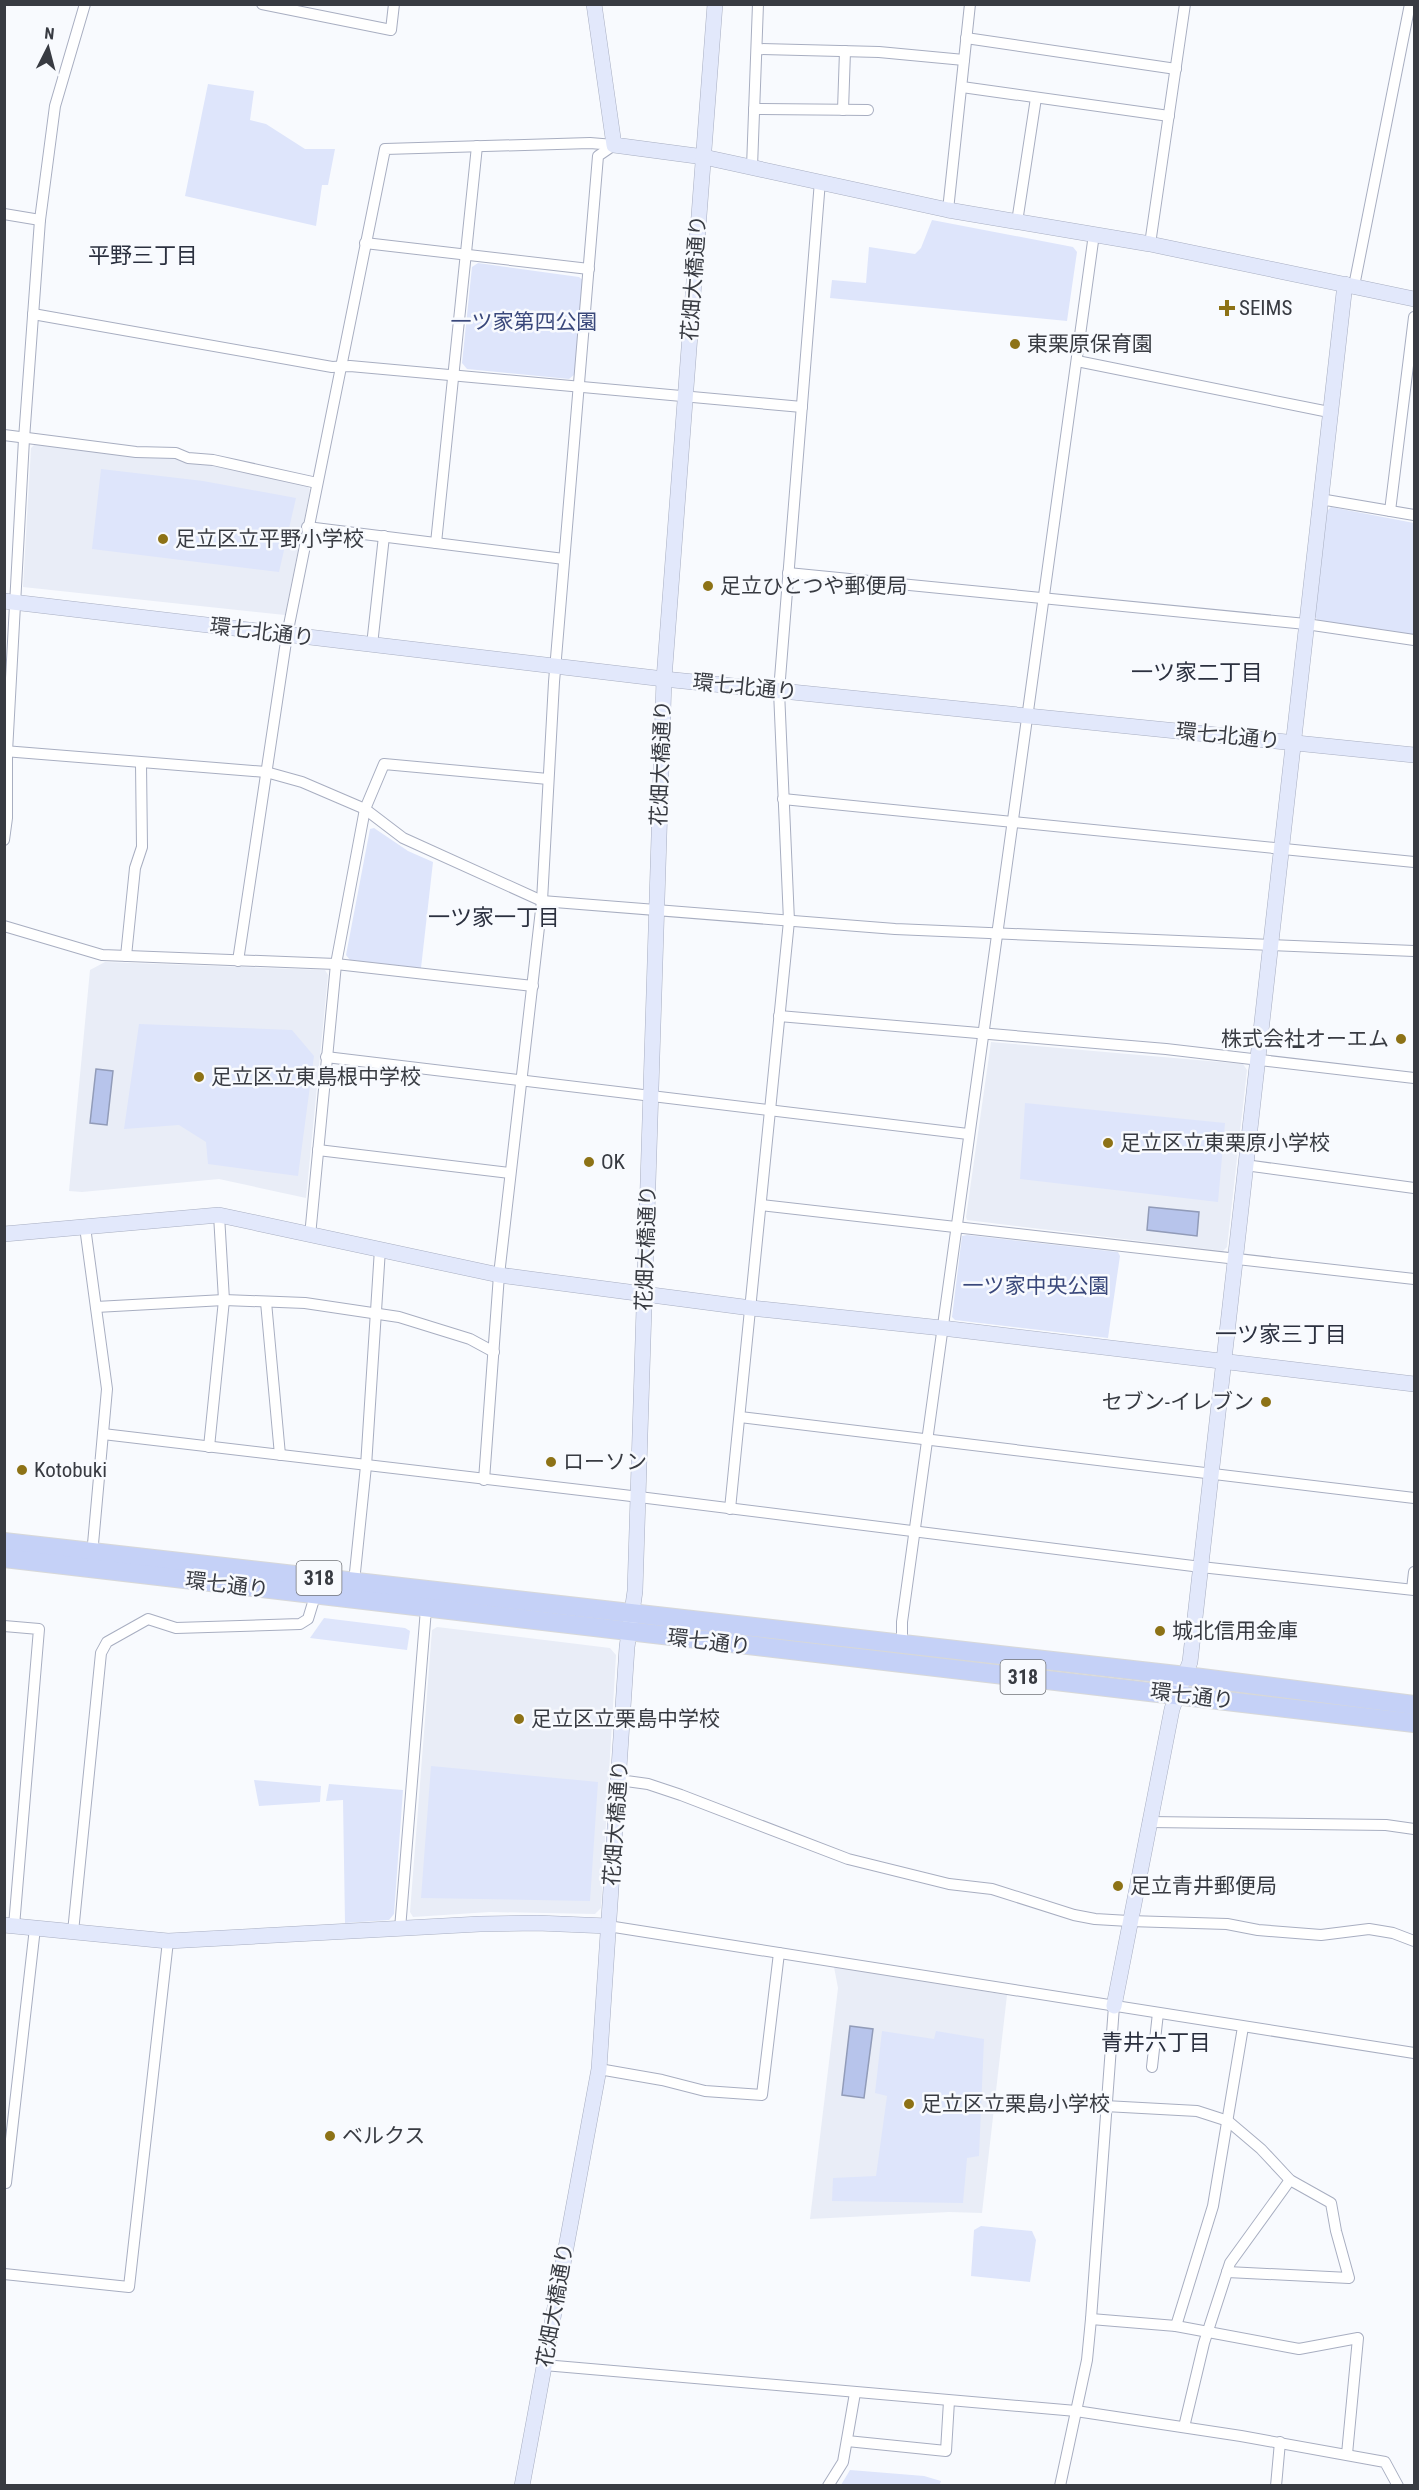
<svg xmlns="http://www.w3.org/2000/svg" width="1419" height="2490" viewBox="0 0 1419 2490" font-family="'Roboto Condensed','Noto Sans JP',sans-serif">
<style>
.built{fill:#e9edf7}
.green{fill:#dee5fb}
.water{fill:#b7c4eb;stroke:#919bb8;stroke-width:1.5}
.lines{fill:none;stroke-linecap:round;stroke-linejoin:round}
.street-casing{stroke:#a8aec1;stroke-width:12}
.secondary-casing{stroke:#a8aec1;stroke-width:16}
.primary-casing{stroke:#d7d8d9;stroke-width:20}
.street{stroke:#fff;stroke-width:10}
.secondary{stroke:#e2e8fb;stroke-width:15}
.primary{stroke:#c5d1f7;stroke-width:18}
.poi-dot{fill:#8d7216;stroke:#f8fafe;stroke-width:2}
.labels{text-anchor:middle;stroke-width:5;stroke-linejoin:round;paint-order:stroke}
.shield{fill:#f8fafe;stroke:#72747a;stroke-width:1.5}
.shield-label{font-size:20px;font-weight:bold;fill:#383b42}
.street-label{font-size:21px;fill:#383b42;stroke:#f8fafe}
.poi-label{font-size:21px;fill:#383b42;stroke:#f8fafe;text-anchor:start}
.park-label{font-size:21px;fill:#3a487b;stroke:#f8fafe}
.neighbourhood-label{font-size:22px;fill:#2b303f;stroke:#f8fafe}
</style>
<rect width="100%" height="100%" fill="#f8fafe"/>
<!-- built -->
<g class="built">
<polygon points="35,444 141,457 174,458 307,485 310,490 285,615 23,587 31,448"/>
<polygon points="105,962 325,970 328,975 306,1198 219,1179 82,1192 69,1191 90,970"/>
<polygon points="991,1042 1243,1064 1247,1070 1227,1247 1223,1251 967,1220 966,1217"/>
<polygon points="437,1627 610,1648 616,1655 601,1908 595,1914 490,1912 413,1917 410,1912 432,1630"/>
<polygon points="834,1967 1007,1995 982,2213 949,2212 810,2219 838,1988"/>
</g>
<!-- green -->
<g class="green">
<polygon points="208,84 254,91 250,120 266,124 305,149 335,149 328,185 322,185 316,226 185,196"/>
<polygon points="932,220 1073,247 1077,252 1067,321 830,298 832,280 866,283 869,247 915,254 921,248"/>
<polygon points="478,263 579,277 584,281 575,374 569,379 467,369 462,363 472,267"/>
<polygon points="101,469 203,481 296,498 279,572 92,549"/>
<path d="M1331,507L1414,523V635L1318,621L1314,615C1318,580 1323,546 1327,511Z"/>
<polygon points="374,828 408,851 433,862 421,968 350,960 346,955 370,829"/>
<polygon points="139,1024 292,1030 314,1056 298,1176 208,1164 206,1142 179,1125 124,1129"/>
<polygon points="1025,1103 1225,1123 1218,1202 1020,1179"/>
<polygon points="967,1235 1118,1252 1120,1256 1108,1338 955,1320 952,1317 962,1236"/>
<polygon points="324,1618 405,1628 410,1631 407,1650 310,1638"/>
<polygon points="431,1766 598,1782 590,1901 421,1898"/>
<polygon points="254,1780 321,1786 320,1802 259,1806"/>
<polygon points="329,1784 403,1790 394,1914 389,1920 345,1923 343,1800 326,1801"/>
<polygon points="882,2031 934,2039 936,2031 984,2039 979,2156 967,2158 963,2203 832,2201 833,2178 876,2176 887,2096 875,2093"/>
<polygon points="981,2226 1032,2231 1036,2240 1030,2282 971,2276 974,2230"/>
<polygon points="850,2470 924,2476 941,2481 939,2486 841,2485"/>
</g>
<!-- water -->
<g class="water">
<polygon points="96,1069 113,1071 107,1125 90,1123"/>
<polygon points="1149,1207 1199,1212 1197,1236 1147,1230"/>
<polygon points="850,2026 873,2029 864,2098 842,2095"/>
</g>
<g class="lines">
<!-- street casing -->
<g class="street-casing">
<g id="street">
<polyline points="262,4 391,30 394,4"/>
<polyline points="966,38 1176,69"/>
<polyline points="757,49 879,52 964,60"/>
<polyline points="962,87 1169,116"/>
<polyline points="754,109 868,110"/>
<polyline points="843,110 845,51"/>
<polyline points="752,167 758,4"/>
<polyline points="948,210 970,4"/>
<polyline points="4,214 40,220"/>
<polyline points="1017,222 1036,98"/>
<polyline points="365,243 589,269"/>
<polyline points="1150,244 1185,4"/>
<polyline points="1354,286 1410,4"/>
<polyline points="33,314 332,367 350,366 802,407"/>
<polyline points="1077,361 1329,412"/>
<polyline points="4,435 136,452 176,453 188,458 213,460 317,483"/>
<polyline points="1320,499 1414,515"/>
<polyline points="1390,511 1414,317"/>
<polyline points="307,527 564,559"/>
<polyline points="436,543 477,146"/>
<polyline points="788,573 1306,624 1414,640"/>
<polyline points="372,645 384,536"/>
<polyline points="4,751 266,772 302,782 365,809 403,838 542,901 895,929 1414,951"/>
<polyline points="783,799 1414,862"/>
<polyline points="4,840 7,818 7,752 24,439 40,220 55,106 85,4"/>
<polyline points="4,926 102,955 336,964 533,986"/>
<polyline points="126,956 135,868 142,847 141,764"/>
<polyline points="238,961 287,635 385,149 590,143 614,145"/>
<polyline points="779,1016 1166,1049 1414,1078"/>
<polyline points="326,1057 968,1134"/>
<polyline points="318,1150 510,1173"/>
<polyline points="1245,1165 1414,1188"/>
<polyline points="761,1205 1414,1279"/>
<polyline points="85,1227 107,1389 92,1555"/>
<polyline points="310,1236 336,964 365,809 384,764 548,779"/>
<polyline points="266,1302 280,1455"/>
<polyline points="96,1307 224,1300 305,1303 399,1317 470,1339 494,1352"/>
<polyline points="740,1417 1414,1498"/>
<polyline points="103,1434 623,1495 1201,1567 1414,1590"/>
<polyline points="209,1447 224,1300 219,1215"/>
<polyline points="484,1480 499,1275 542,901 554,682 598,156 614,145"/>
<polyline points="730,1509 789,921 779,691 820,181"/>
<polyline points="354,1582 366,1466 380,1249"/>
<polyline points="1412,1589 1414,1572"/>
<polyline points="4,1626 39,1629 14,1926"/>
<polyline points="902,1644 902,1622 1094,234"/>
<polyline points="619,1780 648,1784 681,1795 848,1859 949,1884 992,1889 1074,1915 1095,1919 1129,1921 1227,1924 1258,1930 1321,1935 1369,1929 1393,1933 1414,1941"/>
<polyline points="1148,1822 1386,1825 1414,1829"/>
<polyline points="608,1926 1414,2053"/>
<polyline points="400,1929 426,1609"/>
<polyline points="73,1932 101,1653 107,1642 148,1619 176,1628 300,1624 308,1619 315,1596"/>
<polyline points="1152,2067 1158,2013"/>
<polyline points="599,2069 662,2080 705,2091 762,2095 779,1953"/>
<polyline points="1105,2106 1197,2111 1228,2121 1261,2149 1290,2180 1331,2203 1336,2231 1349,2278 1227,2272"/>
<polyline points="6,2183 35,1928"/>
<polyline points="4,2274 129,2287 168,1941"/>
<polyline points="1091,2319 1176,2326 1213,2206 1243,2027"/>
<polyline points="1176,2326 1299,2349 1358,2338 1347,2454"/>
<polyline points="544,2365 1076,2411 1241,2436 1385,2462 1398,2486"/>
<polyline points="1184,2427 1204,2343 1230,2263 1290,2180"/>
<polyline points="847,2441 946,2451 949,2401"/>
<polyline points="828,2486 843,2462 855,2393"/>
<polyline points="1060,2486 1087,2360 1091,2319 1114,2006"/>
<polyline points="1276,2486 1280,2442"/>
</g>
</g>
<!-- secondary casing -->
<g class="secondary-casing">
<g id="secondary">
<polyline points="594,4 614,145 704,157 948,210 1150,244 1414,299"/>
<polyline points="4,601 664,679 1414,755"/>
<polyline points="4,1234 219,1215 499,1275 751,1308 942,1328 1414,1384"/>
<polyline points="4,1925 168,1941 480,1924 537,1923 608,1926"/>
<polyline points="1114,2006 1172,1709 1190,1662 1345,284"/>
<polyline points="522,2486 599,2069 627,1647 635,1591 664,679 715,4"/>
</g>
</g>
<!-- primary casing -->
<g class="primary-casing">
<g id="primary">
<polyline points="4,1542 1186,1676 1414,1705"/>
<polyline points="4,1558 1414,1723"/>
</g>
</g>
<!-- street -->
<use href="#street" class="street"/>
<!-- secondary -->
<use href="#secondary" class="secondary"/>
<!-- primary -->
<use href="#primary" class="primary"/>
</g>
<!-- markers -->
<g class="poi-dot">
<path d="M1224 299h6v6h6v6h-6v6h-6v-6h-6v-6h6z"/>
<circle cx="1015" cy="344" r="6"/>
<circle cx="163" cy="539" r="6"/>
<circle cx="708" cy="586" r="6"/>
<circle cx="1401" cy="1039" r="6"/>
<circle cx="199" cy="1077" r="6"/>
<circle cx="1108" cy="1143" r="6"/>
<circle cx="589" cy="1162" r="6"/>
<circle cx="1266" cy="1402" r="6"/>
<circle cx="551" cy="1462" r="6"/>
<circle cx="22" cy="1470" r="6"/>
<circle cx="1160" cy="1631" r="6"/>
<circle cx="519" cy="1719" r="6"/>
<circle cx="1118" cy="1886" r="6"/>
<circle cx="909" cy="2104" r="6"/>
<circle cx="330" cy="2136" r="6"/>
</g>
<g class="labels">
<!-- shield labels -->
<g class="shield">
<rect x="296.5" y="1561" width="45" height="34" rx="4.5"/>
<rect x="1000.5" y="1660" width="45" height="34" rx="4.5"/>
</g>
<g class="shield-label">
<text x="319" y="1585">318</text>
<text x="1023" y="1684">318</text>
</g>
<!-- street labels -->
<g class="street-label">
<text transform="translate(694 278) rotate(-86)" y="7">花畑大橋通り</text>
<text transform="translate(262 632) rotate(7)" y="7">環七北通り</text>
<text transform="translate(745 687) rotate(6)" y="7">環七北通り</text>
<text transform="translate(1228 736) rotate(6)" y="7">環七北通り</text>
<text transform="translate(661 763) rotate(-88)" y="7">花畑大橋通り</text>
<text transform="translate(646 1248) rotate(-88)" y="7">花畑大橋通り</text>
<text transform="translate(227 1585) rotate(7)" y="7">環七通り</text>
<text transform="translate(709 1642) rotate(7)" y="7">環七通り</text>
<text transform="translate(1192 1696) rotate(7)" y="7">環七通り</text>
<text transform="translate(616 1823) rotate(-86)" y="7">花畑大橋通り</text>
<text transform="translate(555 2305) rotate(-80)" y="7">花畑大橋通り</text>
</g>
<!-- poi labels -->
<g class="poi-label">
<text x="1239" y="315">SEIMS</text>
<text x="1027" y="351">東栗原保育園</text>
<text x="175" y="546">足立区立平野小学校</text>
<text x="720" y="593">足立ひとつや郵便局</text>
<text x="1389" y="1046" text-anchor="end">株式会社オーエム</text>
<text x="211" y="1084">足立区立東島根中学校</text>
<text x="1120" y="1150">足立区立東栗原小学校</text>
<text x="601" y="1169">OK</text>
<text x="1254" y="1409" text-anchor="end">セブン-イレブン</text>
<text x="563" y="1469">ローソン</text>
<text x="34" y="1477">Kotobuki</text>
<text x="1172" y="1638">城北信用金庫</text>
<text x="531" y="1726">足立区立栗島中学校</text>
<text x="1130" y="1893">足立青井郵便局</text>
<text x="921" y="2111">足立区立栗島小学校</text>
<text x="342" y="2143">ベルクス</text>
</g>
<!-- park labels -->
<g class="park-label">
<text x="524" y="329">一ツ家第四公園</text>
<text x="1036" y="1293">一ツ家中央公園</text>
</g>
<!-- neighbourhood labels -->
<g class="neighbourhood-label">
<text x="143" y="263">平野三丁目</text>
<text x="1197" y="680">一ツ家二丁目</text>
<text x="494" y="925">一ツ家一丁目</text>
<text x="1281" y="1342">一ツ家三丁目</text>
<text x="1156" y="2050">青井六丁目</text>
</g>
</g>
<!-- border -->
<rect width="1419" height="2490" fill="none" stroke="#383b42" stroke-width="12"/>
<!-- north arrow -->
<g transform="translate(48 48) rotate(6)" stroke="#f8fafe" stroke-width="4.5" paint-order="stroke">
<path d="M0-4.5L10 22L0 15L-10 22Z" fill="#383b42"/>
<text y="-9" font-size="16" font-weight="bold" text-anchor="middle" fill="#383b42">N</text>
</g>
</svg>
